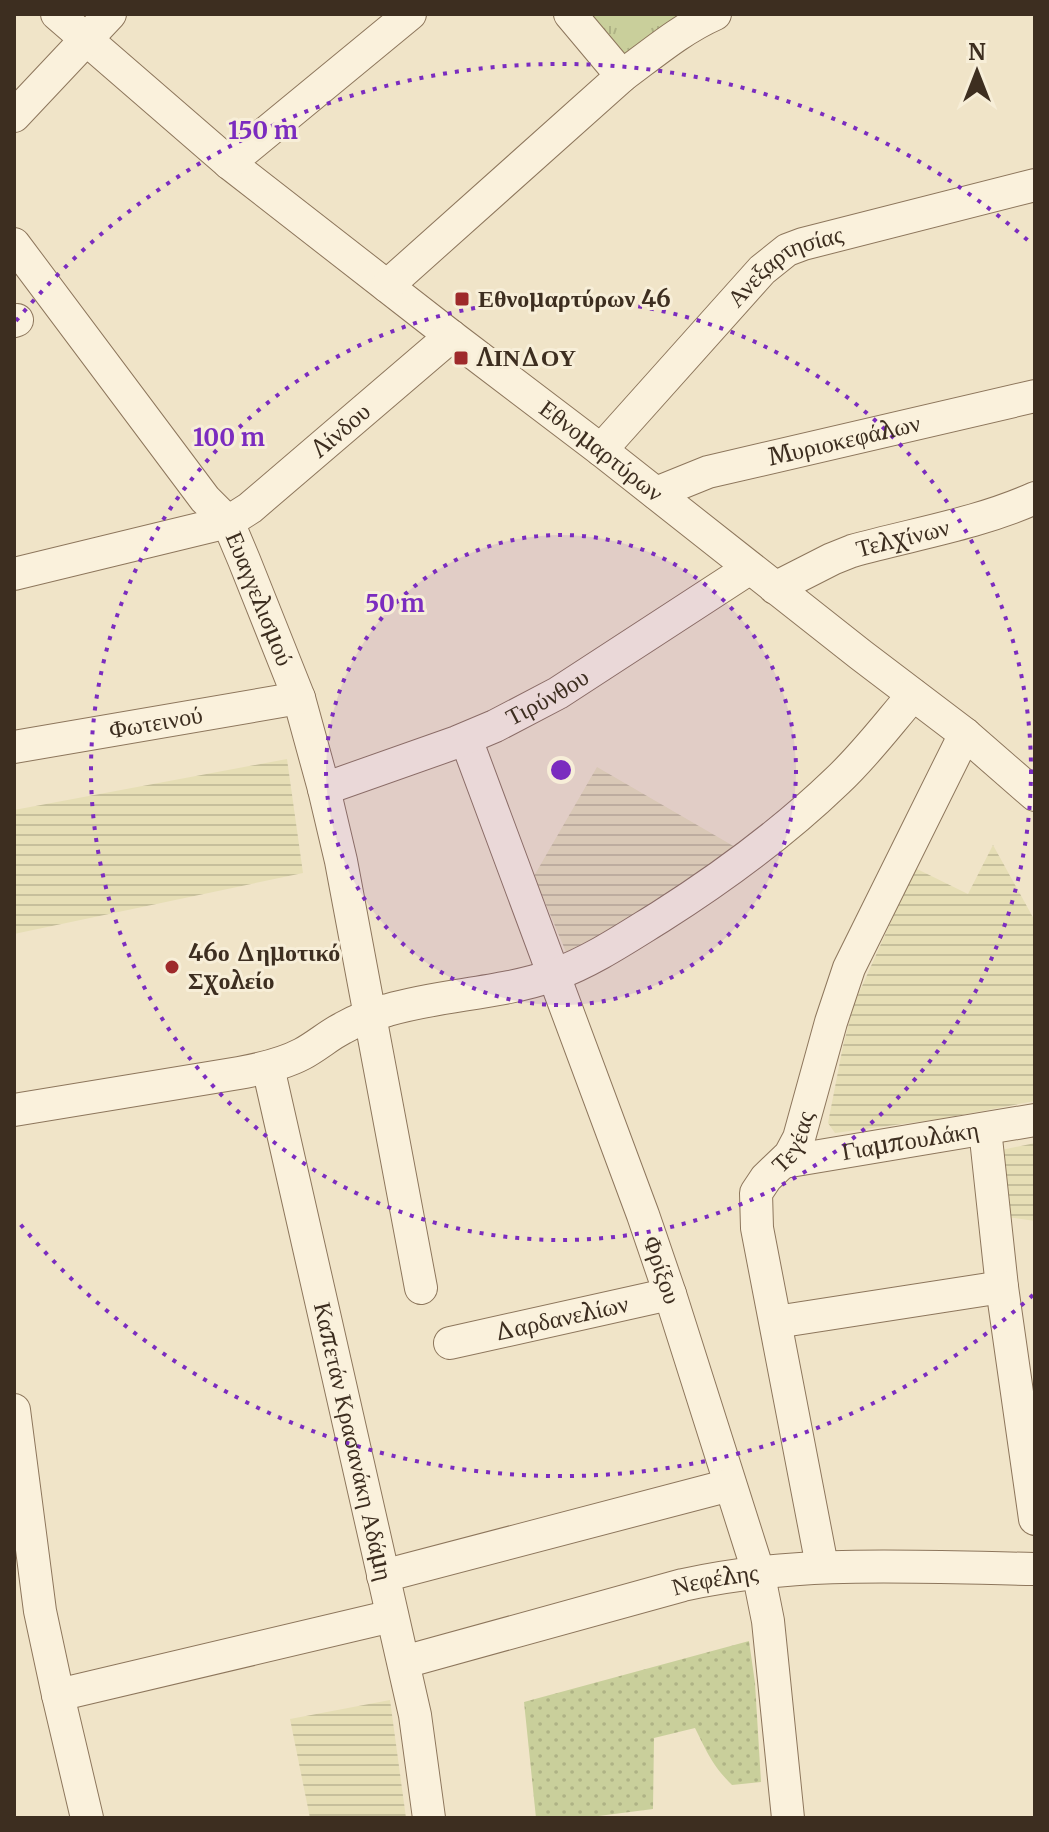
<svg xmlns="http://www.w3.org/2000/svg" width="1049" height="1832" viewBox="0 0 1049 1832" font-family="Merriweather,serif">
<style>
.farmland{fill:url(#farmland-rules)}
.grass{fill:url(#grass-dots)}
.park{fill:url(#park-tufts)}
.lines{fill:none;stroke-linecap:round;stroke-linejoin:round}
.minor-casing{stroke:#8d765c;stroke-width:34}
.minor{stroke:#faf1dc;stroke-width:32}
.ring{fill:none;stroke:#7b2cbf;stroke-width:4;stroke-dasharray:4 8}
.poi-dot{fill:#9e2a2b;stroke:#f7eed8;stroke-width:3}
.labels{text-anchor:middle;stroke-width:6;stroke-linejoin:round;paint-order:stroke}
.street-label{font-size:24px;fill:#3d2e20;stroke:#f7eed8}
.poi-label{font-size:24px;font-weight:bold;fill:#3d2e20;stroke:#f7eed8;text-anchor:start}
.centre{fill:#7b2cbf;stroke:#f7eed8;stroke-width:4}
.ring-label{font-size:24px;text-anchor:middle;font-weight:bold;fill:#7b2cbf;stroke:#f7eed8;stroke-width:6;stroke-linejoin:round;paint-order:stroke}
</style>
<defs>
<pattern id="farmland-rules" width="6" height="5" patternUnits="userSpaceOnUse" patternTransform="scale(2)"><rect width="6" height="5" fill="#e6deb5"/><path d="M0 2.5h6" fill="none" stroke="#c6bf9b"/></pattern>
<pattern id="grass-dots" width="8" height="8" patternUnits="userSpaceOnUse" patternTransform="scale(2)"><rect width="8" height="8" fill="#c9cf9b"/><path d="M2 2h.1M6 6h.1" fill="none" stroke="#aeb285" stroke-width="1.8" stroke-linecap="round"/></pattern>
<pattern id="park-tufts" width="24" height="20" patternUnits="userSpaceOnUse" patternTransform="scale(2)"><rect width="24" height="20" fill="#c9cf9b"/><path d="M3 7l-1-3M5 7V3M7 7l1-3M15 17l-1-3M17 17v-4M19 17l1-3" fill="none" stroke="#aeb285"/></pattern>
</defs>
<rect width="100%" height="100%" fill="#f0e4c8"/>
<!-- farmland -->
<g class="farmland">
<polygon points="287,759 303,873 14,934 14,810"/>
<polygon points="597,767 742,851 621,925 566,952 534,876"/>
<polygon points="993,845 1035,921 1035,1101 940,1119 835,1133 828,1123 843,1046 854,1004 915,868 968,894"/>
<polygon points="1035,1143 1035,1221 1007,1217 1001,1150"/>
<polygon points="390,1700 406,1818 310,1818 290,1719"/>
</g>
<!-- grass -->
<path class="grass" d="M749,1641L755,1683L761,1782L732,1785C712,1765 707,1752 695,1728L654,1738L653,1809L583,1818H536L524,1702Z"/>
<!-- park -->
<polygon class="park" points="589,14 681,14 631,65"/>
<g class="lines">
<!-- minor casing -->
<g class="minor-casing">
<g id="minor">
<path id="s1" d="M57,14L229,163L451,336L601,450L861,655L965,734L1035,795"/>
<polyline points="570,14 622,76"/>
<polyline points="14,116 110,14"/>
<polyline points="229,163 410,14"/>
<path id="s2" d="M14,244L205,499L228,522L244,560L299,698L324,789L341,861L421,1288"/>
<path d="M387,286L622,76C652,54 681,29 715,14"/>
<polyline points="14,321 17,320"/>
<path id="s3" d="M601,450L762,270L787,250L803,244L1035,185"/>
<path id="s4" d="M656,493L708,472L1035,396"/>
<path id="s5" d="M14,574L228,522L250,508L451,336"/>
<path id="s6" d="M775,588L832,559L852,551C913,534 977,524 1035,498"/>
<path id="s7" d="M466,739L643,1215L670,1294L758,1571L768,1621L788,1818"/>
<path id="s8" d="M14,747L299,698"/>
<path id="s9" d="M324,789L457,742L495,726L558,693L750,568"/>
<path id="s10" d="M268,1067L415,1715L429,1818"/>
<path d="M14,1110L239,1073C261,1069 283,1064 302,1054C317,1046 329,1035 343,1028C357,1020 373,1014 388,1010C442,994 500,994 554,975C592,961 626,938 660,917C723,877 783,833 837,781C865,755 888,724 913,695"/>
<polyline points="985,1129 1002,1287 1035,1519"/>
<path id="s11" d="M784,1162L1035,1120"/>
<polyline points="776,1322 1002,1287"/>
<path id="s12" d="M450,1343L670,1294"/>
<polyline points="14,1410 40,1611 58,1695 87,1818"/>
<path id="s13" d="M822,1566L757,1228L756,1193L766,1178L790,1155L799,1138L831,1022L849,968L965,734"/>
<polyline points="383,1576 730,1485"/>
<path id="s14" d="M404,1662L683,1585C800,1559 916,1567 1035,1569"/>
<polyline points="58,1695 392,1616"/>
</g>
</g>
<!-- minor -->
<use href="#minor" class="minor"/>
</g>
<!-- distance rings -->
<circle cx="561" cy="770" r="235" fill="#7b2cbf" fill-opacity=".12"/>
<g class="ring">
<circle cx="561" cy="770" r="235"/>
<circle cx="561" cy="770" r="470"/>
<path d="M1033 1295A706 706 0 0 1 16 1219M16 321A706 706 0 0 1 1033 245"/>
</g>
<!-- markers -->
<g class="poi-dot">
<rect x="454" y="291" width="16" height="16" rx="4"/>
<rect x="453" y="350" width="16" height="16" rx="4"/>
<circle cx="172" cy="967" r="8"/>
</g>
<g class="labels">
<!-- street labels -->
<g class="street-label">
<text dy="8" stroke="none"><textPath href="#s3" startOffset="264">Ανεξαρτησίας</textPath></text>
<text dy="8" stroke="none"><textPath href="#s5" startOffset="366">Λίνδου</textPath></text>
<text dy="8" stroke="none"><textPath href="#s4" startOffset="196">Μυριοκεφάλων</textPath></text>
<text dy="8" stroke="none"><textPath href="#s1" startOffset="698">Εθνομαρτύρων</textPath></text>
<text dy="8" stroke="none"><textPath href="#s6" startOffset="138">Τελχίνων</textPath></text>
<text dy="8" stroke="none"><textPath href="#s2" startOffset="434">Ευαγγελισμού</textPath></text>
<text dy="8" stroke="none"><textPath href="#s9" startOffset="242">Τιρύνθου</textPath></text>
<text dy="8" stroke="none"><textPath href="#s8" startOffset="144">Φωτεινού</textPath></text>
<text dy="8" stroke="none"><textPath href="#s13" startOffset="444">Τεγέας</textPath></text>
<text dy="8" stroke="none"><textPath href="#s11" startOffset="128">Γιαμπουλάκη</textPath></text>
<text dy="8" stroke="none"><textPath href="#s7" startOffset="566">Φρίξου</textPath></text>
<text dy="8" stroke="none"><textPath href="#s12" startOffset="114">Δαρδανελίων</textPath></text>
<text dy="8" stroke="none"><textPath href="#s10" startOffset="384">Καπετάν Κρασανάκη Αδάμη</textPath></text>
<text dy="8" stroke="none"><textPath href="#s14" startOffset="322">Νεφέλης</textPath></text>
</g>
<!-- poi labels -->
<g class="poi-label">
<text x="478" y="307">Εθνομαρτύρων 46</text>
<text x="477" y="366">ΛΙΝΔΟΥ</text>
<text x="188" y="961">46ο Δημοτικό<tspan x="188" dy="28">Σχολείο</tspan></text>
</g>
</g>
<circle cx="561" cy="770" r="12" class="centre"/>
<g class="ring-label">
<text x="263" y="139">150 m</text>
<text x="229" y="446">100 m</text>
<text x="395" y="612">50 m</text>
</g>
<!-- border -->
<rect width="1049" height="1832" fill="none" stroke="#3d2e20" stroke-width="32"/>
<!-- north arrow -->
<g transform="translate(977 72)" stroke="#f7eed8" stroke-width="6" paint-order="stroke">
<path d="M0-6L14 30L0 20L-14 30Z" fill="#3d2e20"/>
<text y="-12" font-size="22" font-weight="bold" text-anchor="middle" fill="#3d2e20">N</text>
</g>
</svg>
